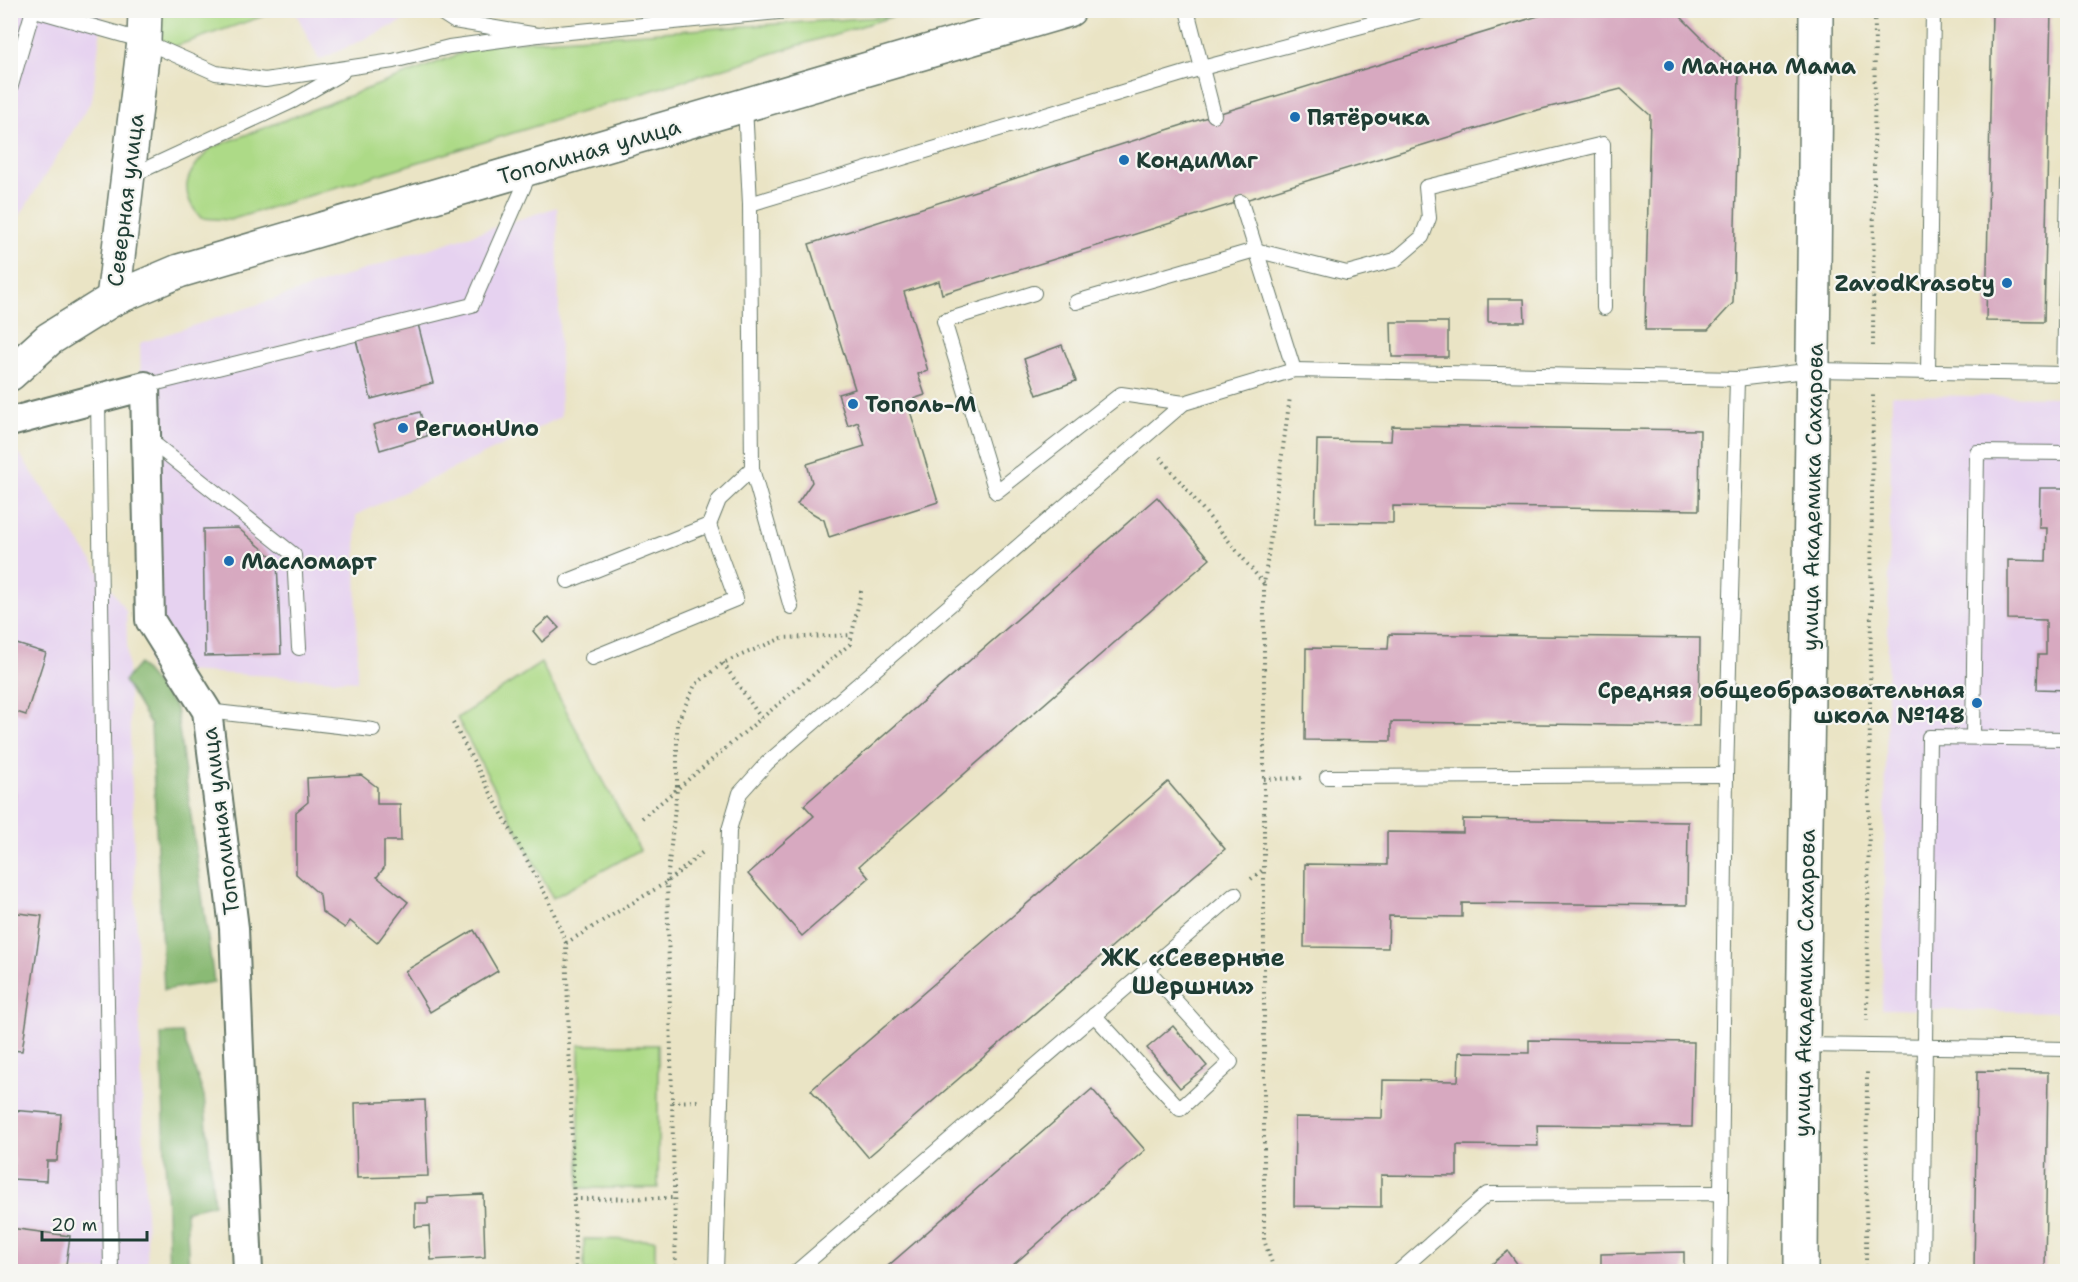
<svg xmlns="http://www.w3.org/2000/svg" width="2078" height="1282" viewBox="0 0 2078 1282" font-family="'Shantell Sans',sans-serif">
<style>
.built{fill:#e6d2f0}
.green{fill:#adda87;stroke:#668c5e;stroke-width:1.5}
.forest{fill:#8aba74;stroke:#547c54;stroke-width:1.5}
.building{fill:#d7a9c0}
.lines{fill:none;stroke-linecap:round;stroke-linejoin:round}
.service-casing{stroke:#667767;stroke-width:16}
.minor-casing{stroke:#667767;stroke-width:32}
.tertiary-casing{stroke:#667767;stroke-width:36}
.secondary-casing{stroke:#667767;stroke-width:36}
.path{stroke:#667767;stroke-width:4;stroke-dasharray:1.5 4.5;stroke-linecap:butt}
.service{stroke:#fff;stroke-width:14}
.minor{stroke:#fff;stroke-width:28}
.tertiary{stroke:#fff;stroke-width:33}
.secondary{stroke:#fff;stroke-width:33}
.poi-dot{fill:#1f6fb2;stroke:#f6f6f2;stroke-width:2}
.labels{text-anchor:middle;stroke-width:4.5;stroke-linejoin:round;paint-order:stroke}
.poi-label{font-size:22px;font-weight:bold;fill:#1f3d34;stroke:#f6f6f2;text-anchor:start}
.street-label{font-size:22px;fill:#1f3d34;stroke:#f6f6f2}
.neighbourhood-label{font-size:24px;font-weight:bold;fill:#1f3d34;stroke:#f6f6f2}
</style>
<rect width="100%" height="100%" fill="#f6f6f2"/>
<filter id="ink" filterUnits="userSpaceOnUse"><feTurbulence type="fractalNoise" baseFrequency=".0167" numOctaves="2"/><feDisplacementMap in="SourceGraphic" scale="12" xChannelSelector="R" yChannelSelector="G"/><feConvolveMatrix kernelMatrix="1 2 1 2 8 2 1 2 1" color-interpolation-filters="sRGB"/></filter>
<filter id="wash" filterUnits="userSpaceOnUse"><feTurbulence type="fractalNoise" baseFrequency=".008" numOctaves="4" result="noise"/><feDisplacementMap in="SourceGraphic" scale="24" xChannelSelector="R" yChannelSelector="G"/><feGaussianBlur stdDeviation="1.35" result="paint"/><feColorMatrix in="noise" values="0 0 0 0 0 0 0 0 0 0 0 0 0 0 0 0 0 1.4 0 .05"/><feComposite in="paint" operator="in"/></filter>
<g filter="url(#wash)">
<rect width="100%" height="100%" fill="#eae4c5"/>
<!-- built -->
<g class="built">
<polygon points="11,11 103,11 92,100 11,230"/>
<polygon points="295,11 425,11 319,60"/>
<polygon points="557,207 561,417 356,515 357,681 149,669 140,343"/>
<polygon points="1892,395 2067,397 2067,1012 1882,1009"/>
<polygon points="19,453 126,611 148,1271 11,1271 10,466"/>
</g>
<!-- green -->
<g class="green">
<polygon points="157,11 278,11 170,48 156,37"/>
<path d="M894,16L230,220L201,218C175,189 188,172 211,148L486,44Z"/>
<polygon points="541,663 640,850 553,898 457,718"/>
<rect x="579" y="1045" width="79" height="143"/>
<polygon points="584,1239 655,1240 655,1271 584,1271"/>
</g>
<!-- forest -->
<g class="forest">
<polygon points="139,664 176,708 214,982 164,990 151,725 124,681"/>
<polygon points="182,1033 204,1096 214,1204 186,1211 189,1271 169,1271 161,1034"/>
</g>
<g id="blocks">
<!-- building -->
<g class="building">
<polygon points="1558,10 1674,10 1739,75 1733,303 1708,330 1645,330 1650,115 1621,89 1526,113 942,294 939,281 904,292 928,371 918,374 925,395 907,401 938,502 829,537 824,520 797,504 812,482 807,464 865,446 858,422 848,426 838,394 855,389 809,244 1214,115"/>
<polygon points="1992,10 2051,10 2044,322 1986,321"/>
<polygon points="1488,299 1524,299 1525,322 1488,322"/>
<polygon points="417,320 433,383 371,399 355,336"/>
<polygon points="1391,322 1448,322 1448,357 1392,357"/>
<polygon points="1062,345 1076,381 1037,395 1024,359"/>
<polygon points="420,412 427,436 380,450 373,425"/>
<polygon points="1392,426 1700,430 1699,510 1393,506 1393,523 1315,522 1317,440 1391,441"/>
<polygon points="2040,488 2068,488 2068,690 2037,689 2038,655 2046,655 2046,620 2008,619 2008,560 2046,561 2047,528 2039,528"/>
<polygon points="1157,497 1210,559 859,866 869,878 802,936 748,874 814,816 804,805"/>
<polygon points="238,528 277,561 281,654 205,656 203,529"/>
<polygon points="549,617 559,628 542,642 533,631"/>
<polygon points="1389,634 1700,638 1699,726 1391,722 1391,741 1305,740 1306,648 1388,649"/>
<polygon points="10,642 46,653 26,715 10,710"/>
<polygon points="361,775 377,787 377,804 400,804 401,841 384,841 384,868 377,877 408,902 377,943 350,921 345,928 322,912 320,895 296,874 296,812 308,802 307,778"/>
<polygon points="1168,782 1225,849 868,1157 811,1090"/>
<polygon points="10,791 16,792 12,824 10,824"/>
<polygon points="1463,819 1688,822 1687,905 1462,903 1462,917 1389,916 1388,948 1304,947 1305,864 1387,865 1387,832 1463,833"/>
<polygon points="10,912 42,916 22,1051 10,1050"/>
<polygon points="474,930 498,971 430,1012 405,971"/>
<polygon points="1173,1026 1207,1066 1180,1088 1147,1048"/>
<polygon points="1529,1040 1694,1042 1692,1127 1537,1125 1538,1146 1457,1145 1457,1176 1381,1175 1381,1207 1294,1206 1295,1117 1382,1118 1383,1080 1458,1081 1459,1052 1529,1053"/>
<polygon points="1977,1071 2048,1072 2045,1272 1974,1272"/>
<polygon points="1092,1089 1145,1150 1005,1272 881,1272"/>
<polygon points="425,1100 428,1176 357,1178 355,1103"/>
<polygon points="10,1110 61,1114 57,1161 47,1161 46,1181 12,1179 14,1158 10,1157"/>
<polygon points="483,1194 485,1257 431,1260 429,1226 415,1227 415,1203 428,1203 428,1197"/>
<polygon points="10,1228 70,1236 65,1272 10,1272"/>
<polygon points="1508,1251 1523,1272 1482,1272"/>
<polygon points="1684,1252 1684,1272 1601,1272 1601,1254"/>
</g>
</g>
</g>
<g filter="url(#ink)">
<use href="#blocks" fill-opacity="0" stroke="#667767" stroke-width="1.5"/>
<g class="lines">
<!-- service casing -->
<g class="service-casing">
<g id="service">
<polyline points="35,10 144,41 216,73 265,80 393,61 449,47 538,35"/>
<polyline points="437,10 454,21 538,35 800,10"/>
<polyline points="1187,10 1214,115"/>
<polyline points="10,89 33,10"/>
<polyline points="128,177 293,101 342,73"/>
<polyline points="1241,202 1294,370"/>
<polyline points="750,204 1202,68 1423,10"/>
<polyline points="1034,293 944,321 996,492 1121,394 1184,403"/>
<polyline points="1076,302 1255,250 1347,273 1395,260 1422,237 1429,218 1426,187 1603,144 1604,308"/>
<polyline points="1928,373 1933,10"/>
<polyline points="1737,379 1815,370 2064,374 2068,183"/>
<polyline points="145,386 472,305 531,170"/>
<polyline points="98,399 111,1272"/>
<polyline points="147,438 294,555 299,648"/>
<polyline points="752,469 791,607"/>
<polyline points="568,581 709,525 719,500 752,469 750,204 745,106"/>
<polyline points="592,658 736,599 709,525"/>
<polyline points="207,711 373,730"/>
<polyline points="1973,737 1977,452 2068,453"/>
<polyline points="1327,777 1726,775"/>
<polyline points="1094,1015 1180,1109 1231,1062 1147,969"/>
<polyline points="1802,1045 2068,1049"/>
<polyline points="716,1272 729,830 740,793 767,763 1184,403 1294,370 1737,379 1726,775 1721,1193"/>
<polyline points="796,1272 1235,894"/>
<polyline points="1398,1272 1487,1194 1721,1193 1720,1272"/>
<polyline points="1922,1272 1929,737 2068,739"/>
</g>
</g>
<!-- minor casing -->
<g class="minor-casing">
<polyline id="minor" points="10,422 145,386 150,620 207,711 234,928 248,1272"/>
</g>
<!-- tertiary casing -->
<g class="tertiary-casing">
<g id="tertiary">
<polyline points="113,299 144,41 145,10"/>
<path d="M1801,1272C1803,851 1815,431 1816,10"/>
</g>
</g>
<!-- secondary casing -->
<g class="secondary-casing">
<polyline id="secondary" points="10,374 49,339 113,299 179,271 1069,10"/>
</g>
<!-- path -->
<g class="path">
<polyline points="1873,346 1875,10"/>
<polyline points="1160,457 1264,584 1290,397"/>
<polyline points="1264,584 1264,1240 1275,1272"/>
<polyline points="723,663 761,718"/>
<polyline points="453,723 549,901 566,943 576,1272"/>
<polyline points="1264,779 1305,778"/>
<polyline points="642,818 677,789 677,723 695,685 723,663 782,638 852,635"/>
<polyline points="1251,879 1264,869"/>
<polyline points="566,943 667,882 703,852"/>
<polyline points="1867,1021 1873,395"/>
<polyline points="672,1102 698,1101"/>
<polyline points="574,1199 674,1198"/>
<polyline points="676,1272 667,882 677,789 850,644 862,587"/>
<polyline points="1866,1272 1867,1070"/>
</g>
<!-- service -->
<use href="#service" class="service"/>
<!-- minor -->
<use href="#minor" class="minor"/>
<!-- tertiary -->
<use href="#tertiary" class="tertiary"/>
<!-- secondary -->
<use href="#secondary" class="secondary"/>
</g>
</g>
<!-- markers -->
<g class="poi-dot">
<circle cx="1669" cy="66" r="6"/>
<circle cx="1295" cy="117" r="6"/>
<circle cx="1124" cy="160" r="6"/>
<circle cx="2007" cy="283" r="6"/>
<circle cx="853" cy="404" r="6"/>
<circle cx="403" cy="428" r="6"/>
<circle cx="229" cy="561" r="6"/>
<circle cx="1977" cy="703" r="6"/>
</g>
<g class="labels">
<!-- poi labels -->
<g class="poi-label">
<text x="1681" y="74">Манана Мама</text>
<text x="1307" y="125">Пятёрочка</text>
<text x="1136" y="168">КондиМаг</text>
<text x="1995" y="291" text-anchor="end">ZavodKrasoty</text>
<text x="865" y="412">Тополь-М</text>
<text x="415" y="436">РегионUno</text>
<text x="241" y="569">Масломарт</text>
<text x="1965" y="698" text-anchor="end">Средняя общеобразовательная<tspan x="1965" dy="25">школа №148</tspan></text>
</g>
<!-- street labels -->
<g class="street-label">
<text transform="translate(589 151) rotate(-16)" y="8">Тополиная улица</text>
<text transform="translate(125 200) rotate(-83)" y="8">Северная улица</text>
<text transform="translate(1812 497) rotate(-89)" y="8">улица Академика Сахарова</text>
<text transform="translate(220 821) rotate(-97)" y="8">Тополиная улица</text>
<text transform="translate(1804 983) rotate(-89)" y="8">улица Академика Сахарова</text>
</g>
<!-- neighbourhood labels -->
<g class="neighbourhood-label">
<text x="1193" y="966">ЖК «Северные<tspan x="1193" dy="28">Шершни»</tspan></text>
</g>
</g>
<!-- margin -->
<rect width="2078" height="1282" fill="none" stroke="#f6f6f2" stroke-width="36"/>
<!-- scale -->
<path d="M42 1231v9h105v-9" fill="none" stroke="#1f3d34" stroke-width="3"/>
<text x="51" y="1231" font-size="18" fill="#1f3d34" stroke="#f6f6f2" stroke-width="4.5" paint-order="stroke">20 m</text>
</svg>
